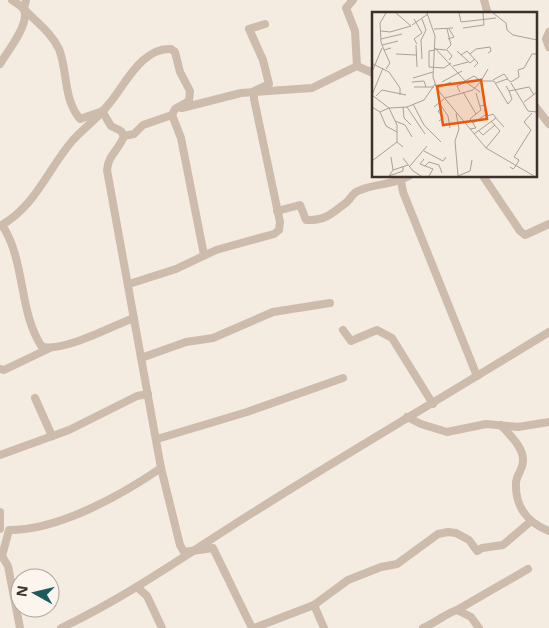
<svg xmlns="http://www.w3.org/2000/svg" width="549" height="628" viewBox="0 0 549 628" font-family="'Open Sans',sans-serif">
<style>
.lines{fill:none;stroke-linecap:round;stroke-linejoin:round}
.minor{stroke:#cdbbac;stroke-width:8}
.inset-road{fill:none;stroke:#aaa098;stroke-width:1}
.view{fill:#e8590c;fill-opacity:0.15;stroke:#e8590c;stroke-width:2.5}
.inset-edge{fill:none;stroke:#3b302b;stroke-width:2.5}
</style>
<rect width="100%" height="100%" fill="#f4ebe1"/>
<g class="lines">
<!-- minor -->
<g class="minor">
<path d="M26,0L24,9C36,22 51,32 59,49C68,72 63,99 80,119L100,112"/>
<polyline points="353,0 346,8 355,31 357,66"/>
<polyline points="484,0 488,14"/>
<polyline points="549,32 546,39 549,47"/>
<path d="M0,64C7,52 30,24 24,10C22,6 16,3 12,0"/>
<polyline points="357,66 373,73"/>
<polyline points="535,106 549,124"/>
<polyline points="182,108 241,93 312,88 357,66"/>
<polyline points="102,111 111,126 121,131 124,136"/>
<polyline points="172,115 181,138 204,255"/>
<path d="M124,136C119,150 108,155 107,170L161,468L180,545L184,552L213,548L252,628"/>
<polyline points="483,176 520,231 525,235 549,224"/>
<polyline points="401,181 403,192 477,376"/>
<path d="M277,211L300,205L306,220C326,221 332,213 347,202C350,199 353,193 358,191C375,183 390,186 409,176"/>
<path d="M2,225C26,261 18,311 42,347C67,351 109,327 134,318"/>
<path d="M0,226C36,206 47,170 73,140C84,128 98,118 108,105C124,87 141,47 171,49L175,52L180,72L190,91L189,101L175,109L172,115L143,125L134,134L124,136"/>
<polyline points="129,284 176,269 216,250 274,234 279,230 280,222 254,99 254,91 269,84 263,60 249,29 265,24"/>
<polyline points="343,330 351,341 377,330 392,338 433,404"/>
<polyline points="141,358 186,342 213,338 273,312 330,303"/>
<polyline points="0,369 4,370 50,348"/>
<polyline points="35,398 52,436"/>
<polyline points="407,417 421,424 447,432 486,424 518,427 549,422"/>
<path d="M501,425C509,434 524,448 523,461C523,469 516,476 516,483C515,507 528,523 549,531"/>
<polyline points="157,439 247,412 343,378"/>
<polyline points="0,455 69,430 137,396 148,394"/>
<polyline points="0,512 0,529"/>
<path d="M2,556L9,530C59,530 120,496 161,468"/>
<polyline points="2,556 8,566 20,628"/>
<polyline points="137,587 147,596 162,628"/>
<polyline points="314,605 324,628"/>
<polyline points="457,610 528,569"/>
<path d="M61,628C133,594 197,547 265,505C359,446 455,390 549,332"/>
<polyline points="254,628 314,605 348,580 381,567 397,564 438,534 448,532 456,533 469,540 477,551 482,548 503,545 530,522"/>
<path d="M423,628C435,623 445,614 457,610L471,617L479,628"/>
</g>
</g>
<!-- overview -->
<g transform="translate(372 12)">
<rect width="165" height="165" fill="#f4ebe1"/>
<path class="inset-road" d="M14,1L8,11L9,30L12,38L19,36M55,1L63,24L61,65L65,77L114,136L162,164M87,1L89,10L124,6M121,1L134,11L135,18L141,23L165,28M42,7L50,21M40,13L56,2M91,16L112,13L111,1M62,17L81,16M75,17L79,33L75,37M9,19L18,20L39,14L24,1M9,27L30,22M76,27L82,25L77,17M45,32L42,27L50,21M10,33L26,29M44,33L45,55M63,36L95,71L108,80M63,37L75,38L80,44L77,48M12,38L18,51L14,57M63,38L57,39V55L72,56L79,51M85,39L98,51L103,47M24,42L44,43M98,42L104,37L118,35L119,39L116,41M89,43L95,39L106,51L102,55M50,47L49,28L54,18L50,7M1,52L17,60L28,76V83M81,54L96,50M0,60L10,36M41,66L61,60M121,68L132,62L136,67M93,69L102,64L109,69L116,57M40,70L52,69L54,75M70,70L90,59M124,71L135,67L139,70L147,65L146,58L152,56L160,42H165M139,71L156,99L165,100M134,74L137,79L157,75L162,83M42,75H62M65,76L79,70M88,80L85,74L94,70M91,80L104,102M0,83L17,96L35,95L52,88L63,72M0,83L11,56M4,84L10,78L34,83M152,90L165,80M41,92L52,113L69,130M68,92L76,104L78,116M108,94L113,93L116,104L121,102L124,106M0,95L8,100L17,96L25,113V130L31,135M31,95L32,106L39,113M35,95L53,122M62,95L73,86L101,78L109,69H122L136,92L140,87L137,79M8,100L14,114L25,120M84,101L87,117L83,129L86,164M23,109L33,113L40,125M67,109L71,106L66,99L70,96M101,111L115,102M98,117L104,116L98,107L109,98L104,81M107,119L111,123L123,113M102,122L124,106L132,115M114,136L128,119L119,109M52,139L71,149L74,145M31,146L41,159L49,164M52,147L48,152L61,157L57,164M0,149L25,130M38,154L55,134M53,154L57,150L67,153L70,161M138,155L141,157L144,154L147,148L142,145L159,118L152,110L160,101M21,158L36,153M17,164L21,158L19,145M17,164L31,159V155M86,164L98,159L100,148"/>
<path class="view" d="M109,68L115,107L71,113L65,74Z"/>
<rect width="165" height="165" class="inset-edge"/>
</g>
<!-- north arrow -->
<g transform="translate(35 593) rotate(278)"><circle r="24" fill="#fbf5ee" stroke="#aea6a0"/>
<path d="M0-4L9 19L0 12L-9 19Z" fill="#1f5a5e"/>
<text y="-8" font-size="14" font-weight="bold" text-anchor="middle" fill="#3b302b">N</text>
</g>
</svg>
